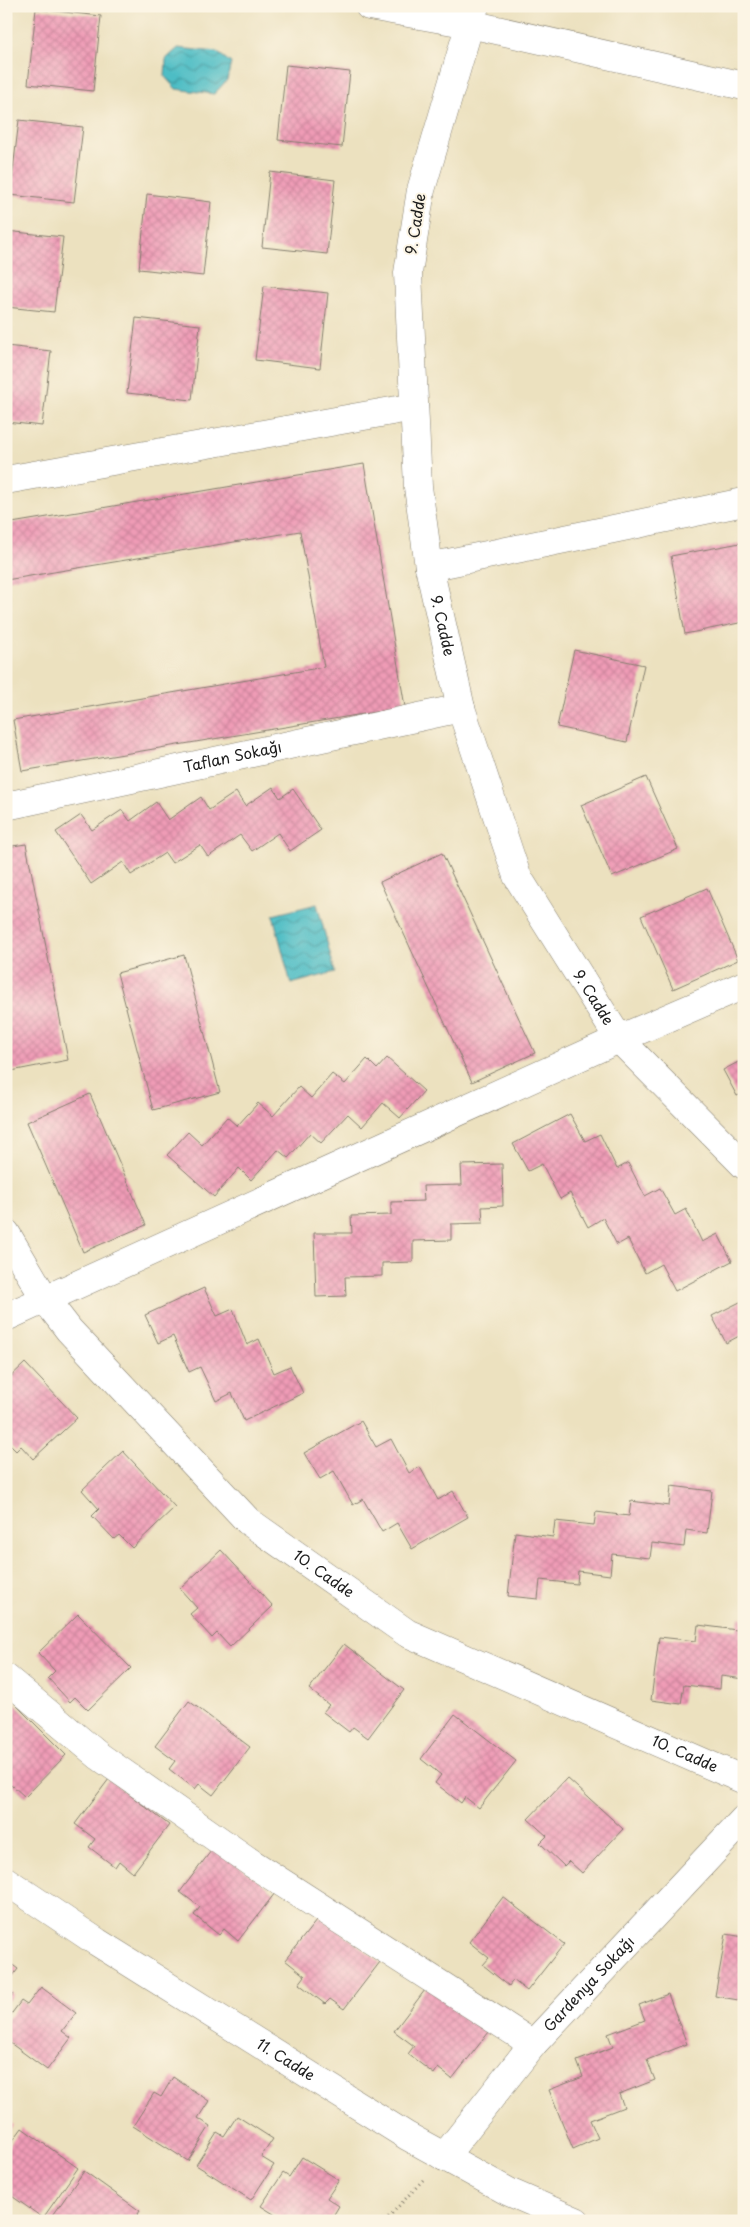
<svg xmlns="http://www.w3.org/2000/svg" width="750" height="2227" viewBox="0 0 750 2227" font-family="'Playpen Sans',sans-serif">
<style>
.water{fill:url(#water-waves);stroke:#356c70}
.building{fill:url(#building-cross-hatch)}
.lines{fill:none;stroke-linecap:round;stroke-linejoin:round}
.minor-casing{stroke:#847e6e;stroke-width:29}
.path{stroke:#847e6e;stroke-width:3;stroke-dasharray:1 4;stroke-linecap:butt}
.minor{stroke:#fff;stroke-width:28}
.labels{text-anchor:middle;stroke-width:4;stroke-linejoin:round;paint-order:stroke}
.street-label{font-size:15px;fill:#1c1c1c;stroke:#fcf5e5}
</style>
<defs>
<pattern id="water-waves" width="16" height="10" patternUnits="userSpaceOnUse" patternTransform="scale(1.25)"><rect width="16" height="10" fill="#4ebdc5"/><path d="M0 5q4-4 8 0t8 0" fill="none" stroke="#40999f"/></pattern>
<pattern id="building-cross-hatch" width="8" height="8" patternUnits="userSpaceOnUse" patternTransform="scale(1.25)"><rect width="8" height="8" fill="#ef9bb6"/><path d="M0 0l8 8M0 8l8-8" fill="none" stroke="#cc859c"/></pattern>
</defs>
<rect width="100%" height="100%" fill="#fcf5e5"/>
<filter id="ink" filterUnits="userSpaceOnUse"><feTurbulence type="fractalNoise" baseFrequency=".02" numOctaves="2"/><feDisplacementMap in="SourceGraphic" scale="10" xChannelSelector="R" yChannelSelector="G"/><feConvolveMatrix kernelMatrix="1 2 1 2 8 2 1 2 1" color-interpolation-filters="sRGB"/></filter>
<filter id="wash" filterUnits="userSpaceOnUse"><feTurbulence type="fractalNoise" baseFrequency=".0096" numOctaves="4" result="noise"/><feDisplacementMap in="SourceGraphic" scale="20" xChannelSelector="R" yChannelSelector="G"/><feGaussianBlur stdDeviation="1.12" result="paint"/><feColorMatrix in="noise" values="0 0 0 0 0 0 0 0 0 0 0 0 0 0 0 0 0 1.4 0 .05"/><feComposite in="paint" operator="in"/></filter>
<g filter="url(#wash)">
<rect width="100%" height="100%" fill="#ece1bf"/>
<!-- water -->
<g class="water">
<polygon points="178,48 217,52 231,63 227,80 214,94 176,89 165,77 166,59"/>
<polygon points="317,904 335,972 291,984 273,915"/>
</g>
<g id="blocks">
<!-- building -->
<g class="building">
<polygon points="36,9 101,16 93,91 28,84"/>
<polygon points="286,65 350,72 342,147 278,140"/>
<polygon points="19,120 83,127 74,202 10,195"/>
<polygon points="270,172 335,180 327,254 262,247"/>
<polygon points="147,194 211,202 203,276 139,269"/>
<polygon points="6,231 63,237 54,312 6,307"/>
<polygon points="264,286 328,293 320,368 255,360"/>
<polygon points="136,318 200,325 192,400 127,393"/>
<polygon points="6,346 51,351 42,426 6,422"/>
<polygon points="364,464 405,707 22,771 13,720 324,667 300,531 6,580 6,524"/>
<polygon points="740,543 744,561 744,622 685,634 671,556"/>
<polygon points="574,650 644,665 627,742 557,727"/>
<polygon points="646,777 678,849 612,877 581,805"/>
<polygon points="273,787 280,798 293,789 321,830 290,851 278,833 252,851 240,835 208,857 200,845 172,863 165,853 131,875 123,862 91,884 56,832 81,815 92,830 122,810 130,821 156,802 168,820 201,797 209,810 236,792 245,806"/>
<polygon points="26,844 68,1060 6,1072 6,847"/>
<polygon points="442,853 535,1053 472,1082 380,882"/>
<polygon points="707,888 738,960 673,989 641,916"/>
<polygon points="184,955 220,1092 153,1110 117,973"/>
<polygon points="387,1058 424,1091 400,1118 383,1103 362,1127 348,1114 321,1143 310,1133 288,1158 278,1150 251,1180 239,1168 214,1197 167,1155 188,1132 202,1145 227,1117 237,1126 258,1103 273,1116 299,1087 311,1098 332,1074 345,1084 367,1059 377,1069"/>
<polygon points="744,1059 744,1093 737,1096 723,1070"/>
<polygon points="90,1094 146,1225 83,1252 27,1122"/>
<polygon points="570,1114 585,1141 600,1134 617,1169 628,1163 645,1196 660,1188 675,1215 686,1209 702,1242 718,1234 732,1261 675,1291 661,1264 645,1273 628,1239 617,1245 603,1218 588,1227 570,1193 560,1199 542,1164 528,1171 513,1144"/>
<polygon points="502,1164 503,1206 482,1207 483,1223 451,1224 451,1240 413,1241 413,1262 382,1263 382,1276 345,1277 346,1296 316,1297 314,1233 352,1233 351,1216 391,1215 391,1202 424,1201 423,1186 462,1185 461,1165"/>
<polygon points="204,1288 217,1316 233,1309 247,1345 259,1339 274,1373 290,1366 303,1393 244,1421 232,1393 216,1401 200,1367 189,1372 173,1336 158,1343 145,1315"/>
<polygon points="744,1300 744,1341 741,1335 726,1343 712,1316"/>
<polygon points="25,1363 77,1418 33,1459 21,1446 16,1451 6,1441 6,1381"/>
<polygon points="361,1421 376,1447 391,1439 409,1473 420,1467 438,1500 453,1491 468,1517 412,1549 397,1523 382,1532 363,1499 353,1505 334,1471 320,1479 304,1453"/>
<polygon points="123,1451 175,1507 132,1548 119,1535 114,1539 92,1516 99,1509 82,1490"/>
<polygon points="671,1486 712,1491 707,1533 686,1530 684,1547 652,1543 650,1558 612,1554 610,1575 578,1571 577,1584 540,1580 538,1599 508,1596 515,1532 553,1537 555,1521 594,1525 596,1512 629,1516 631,1501 669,1506"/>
<polygon points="221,1550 273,1606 230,1647 217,1633 212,1638 190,1614 197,1608 180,1589"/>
<polygon points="78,1614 131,1668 88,1710 75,1697 70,1702 48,1678 55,1671 38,1653"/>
<polygon points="739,1617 744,1618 744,1679 721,1676 720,1689 684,1685 681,1704 651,1700 659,1637 696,1641 698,1625 737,1630"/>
<polygon points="344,1644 404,1690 368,1738 353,1727 349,1732 323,1712 329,1705 309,1689"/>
<polygon points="12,1701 66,1755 25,1797 12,1785 6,1790 6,1707"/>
<polygon points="189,1701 250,1747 213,1795 199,1784 195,1789 169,1769 175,1761 155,1746"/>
<polygon points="455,1714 516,1761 479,1808 465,1797 461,1803 435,1783 441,1775 421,1759"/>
<polygon points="567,1778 623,1829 582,1873 569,1861 564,1866 540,1843 547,1836 528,1819"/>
<polygon points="109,1779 169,1825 133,1873 119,1861 115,1867 89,1847 95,1839 75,1824"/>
<polygon points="214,1847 275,1893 238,1941 224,1929 219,1935 194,1915 200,1907 180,1892"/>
<polygon points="503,1897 564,1944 527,1991 513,1980 509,1986 483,1965 489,1958 469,1942"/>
<polygon points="320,1916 380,1962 344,2009 330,1999 325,2004 299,1984 305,1976 285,1960"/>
<polygon points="726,1934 744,1937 744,2001 715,1996"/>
<polygon points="6,1960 18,1969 6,1985"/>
<polygon points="428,1986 489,2032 452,2079 438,2068 434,2074 408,2054 414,2046 394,2031"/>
<polygon points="41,1987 76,2013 62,2031 71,2038 47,2070 6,2040 6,2021 21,2001 27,2005"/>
<polygon points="6,1989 13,1994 6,2003"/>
<polygon points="668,1994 687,2044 647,2060 655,2080 619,2094 624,2107 590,2120 598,2138 573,2149 549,2090 583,2077 577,2061 613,2047 608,2034 645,2020 639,2005"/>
<polygon points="173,2077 209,2101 198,2118 210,2126 188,2161 133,2126 154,2093 161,2097"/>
<polygon points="237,2116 273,2139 261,2157 274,2165 251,2200 196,2165 217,2132 224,2136"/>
<polygon points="6,2120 13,2125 6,2134"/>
<polygon points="22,2128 78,2168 43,2218 6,2192 6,2150"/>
<polygon points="302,2157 339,2180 327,2198 339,2206 330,2221 285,2221 261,2206 283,2173 289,2177"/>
<polygon points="84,2171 140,2211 133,2221 49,2221"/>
</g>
</g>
</g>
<g filter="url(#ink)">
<use href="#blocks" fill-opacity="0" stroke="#847e6e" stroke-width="1"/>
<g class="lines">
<!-- minor casing -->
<g class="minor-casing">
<g id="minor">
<polyline points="369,6 470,24 744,86"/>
<path id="s1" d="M475,6L421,190L408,273L418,487L429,567L461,708L517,876L619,1039L744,1165"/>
<polyline points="6,480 414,407"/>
<polyline points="429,567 744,502"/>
<path id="s2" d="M6,806L461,708"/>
<path id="s3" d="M6,1233L45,1299L69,1330L248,1521L407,1633L744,1780"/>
<polyline points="6,1317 619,1039 744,985"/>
<polyline points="6,1678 99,1756 253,1864 533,2044"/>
<path id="s4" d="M6,1881L97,1942L407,2136L509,2192L576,2221"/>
<path id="s5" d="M444,2157L533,2044L744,1819"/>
</g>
</g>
<!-- path -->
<polyline class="path" points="385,2221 423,2180"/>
<!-- minor -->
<use href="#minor" class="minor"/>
</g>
</g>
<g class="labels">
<!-- street labels -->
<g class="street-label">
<text transform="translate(416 224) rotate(-81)" y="5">9. Cadde</text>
<text dy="5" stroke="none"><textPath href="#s1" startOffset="631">9. Cadde</textPath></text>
<text dy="5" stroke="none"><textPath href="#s2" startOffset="232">Taflan Sokağı</textPath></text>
<text dy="5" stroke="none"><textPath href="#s1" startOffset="1036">9. Cadde</textPath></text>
<text dy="5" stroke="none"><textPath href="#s3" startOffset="470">10. Cadde</textPath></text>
<text dy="5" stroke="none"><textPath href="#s3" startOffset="875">10. Cadde</textPath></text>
<text dy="5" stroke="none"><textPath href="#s5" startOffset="226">Gardenya Sokağı</textPath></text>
<text dy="5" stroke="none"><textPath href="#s4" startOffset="332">11. Cadde</textPath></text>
</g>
</g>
<!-- margin -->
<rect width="750" height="2227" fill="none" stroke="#fcf5e5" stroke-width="25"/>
</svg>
